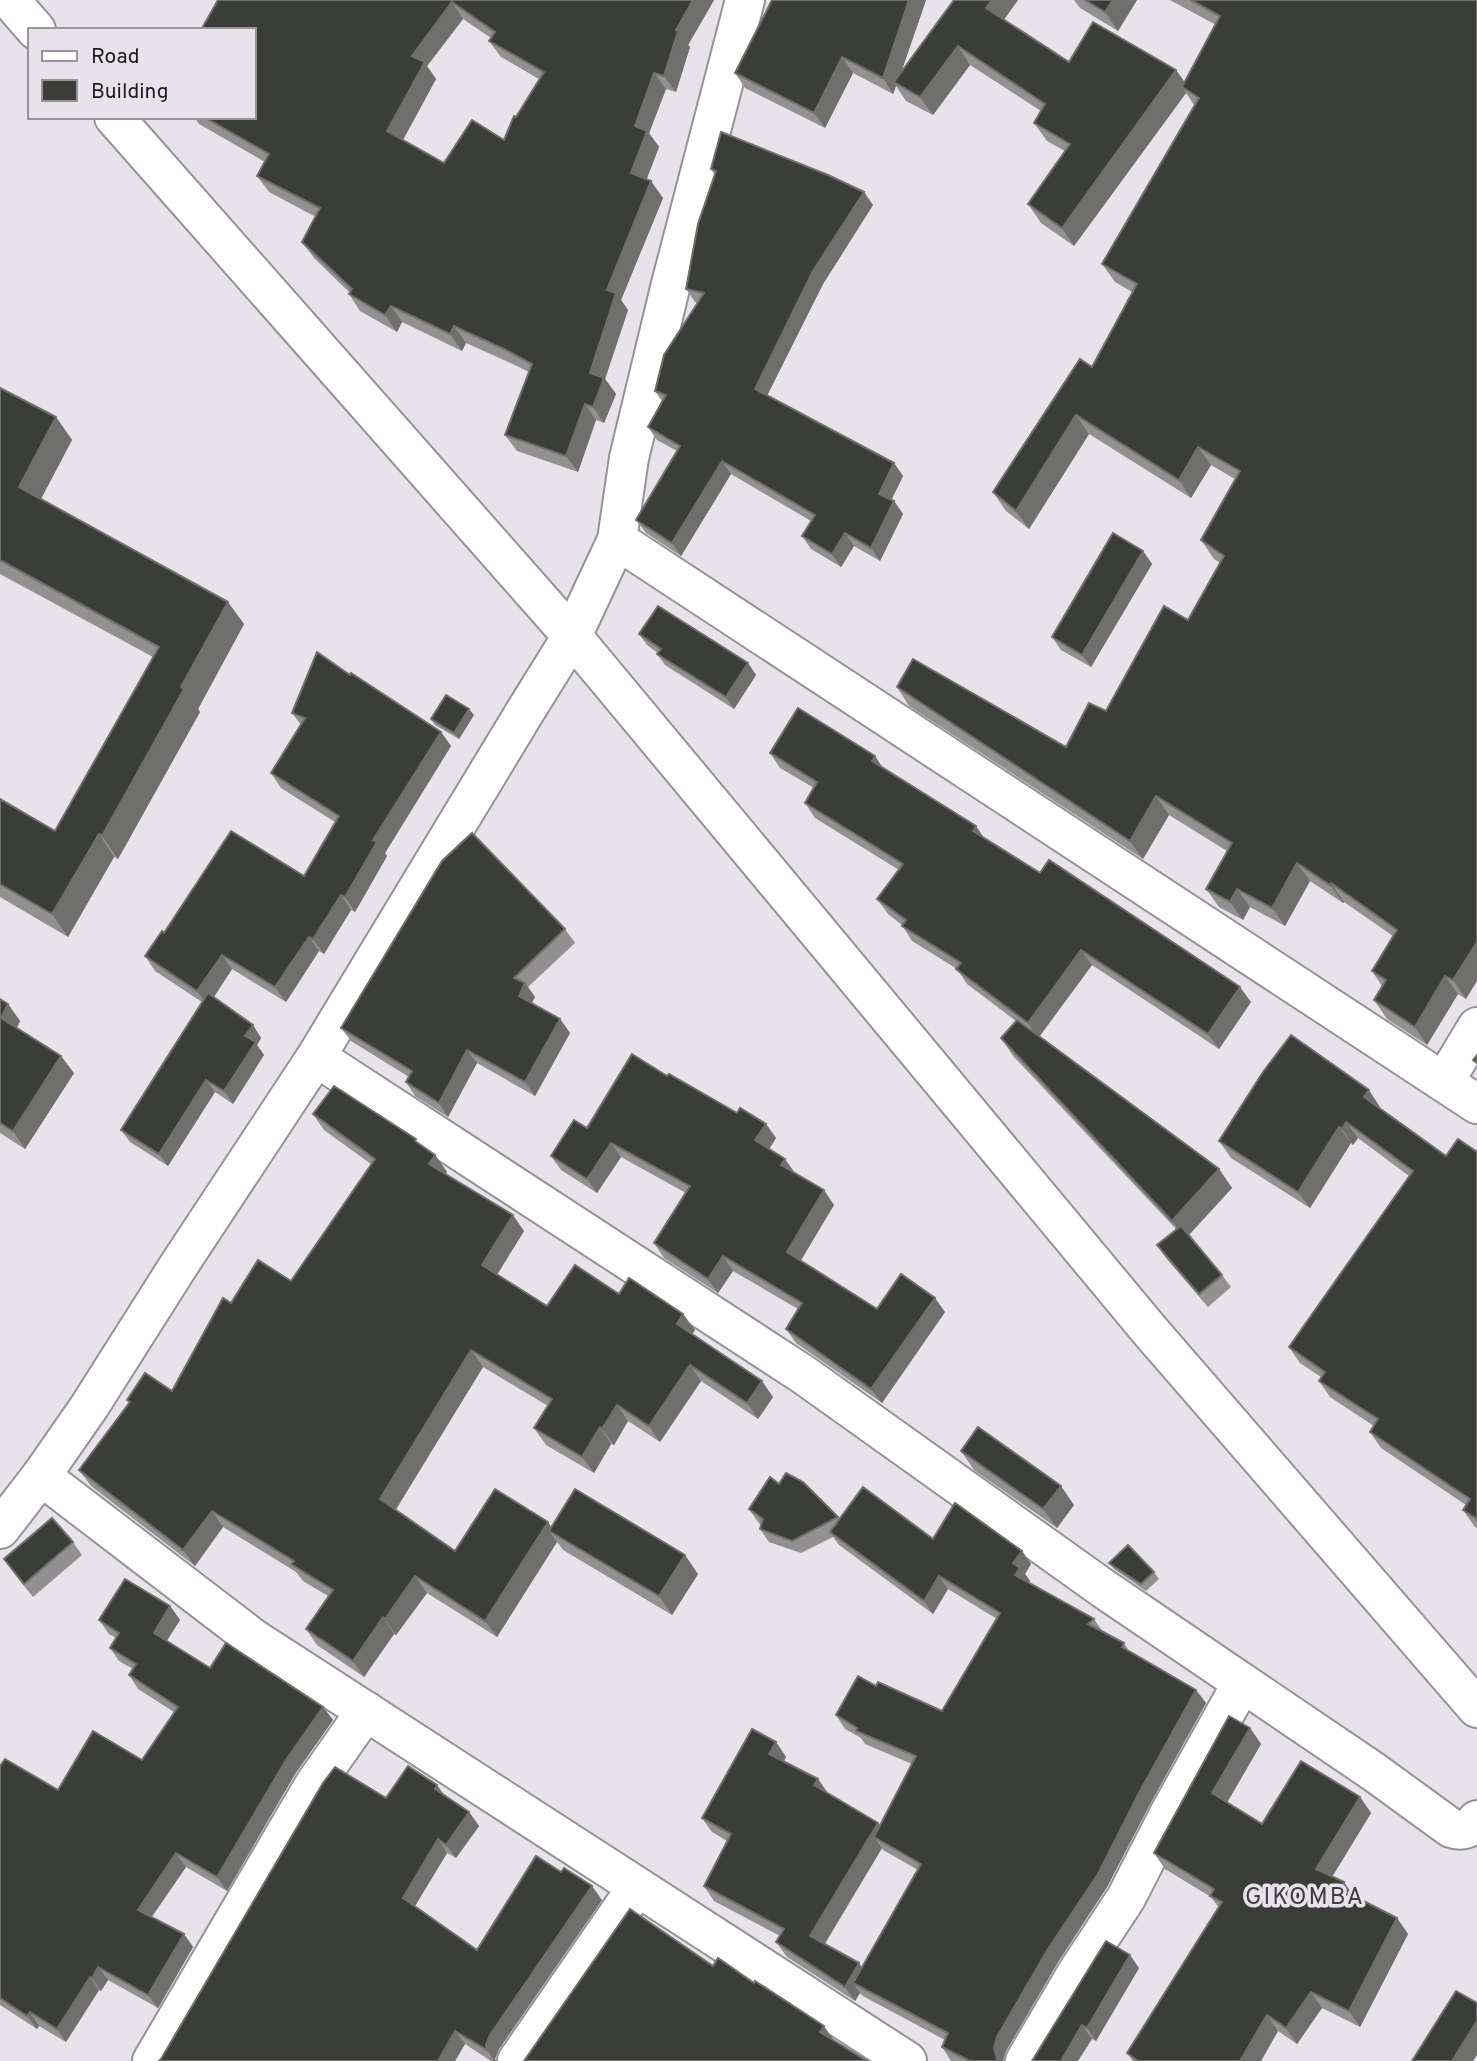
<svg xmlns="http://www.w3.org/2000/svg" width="1477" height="2061" viewBox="0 0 1477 2061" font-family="Overpass,sans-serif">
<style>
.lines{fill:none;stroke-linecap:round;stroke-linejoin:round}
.minor-casing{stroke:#959298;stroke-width:42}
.minor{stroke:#fff;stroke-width:38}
.wall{fill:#929091;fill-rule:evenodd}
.shaded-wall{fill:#6f6f6d}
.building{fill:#3b3d38;stroke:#6f6f6d;stroke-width:2;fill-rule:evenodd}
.labels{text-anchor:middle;stroke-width:7;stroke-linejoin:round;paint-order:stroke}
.quarter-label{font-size:24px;letter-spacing:2px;fill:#413d43;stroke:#e8e3ea}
</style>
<rect width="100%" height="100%" fill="#e8e3ea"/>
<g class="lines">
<!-- minor casing -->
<g class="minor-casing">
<g id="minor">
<polyline points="10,0 36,30"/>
<polyline points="114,117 572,636 1151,1332 1477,1708"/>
<polyline points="617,540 1477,1104"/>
<path d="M316,1057L804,1375L1104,1589L1374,1772L1451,1828C1462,1832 1470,1829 1477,1820"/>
<polyline points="1444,1082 1477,1027"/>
<polyline points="41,1476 254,1639 907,2061"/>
<polyline points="0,1529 41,1476 89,1407 177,1268 316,1057 523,715 572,636 617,540 629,458 671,284 745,0"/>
<polyline points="152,2061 314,1785 366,1711"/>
<polyline points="517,2061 637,1887"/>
<polyline points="1025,2061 1076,1974 1126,1898 1169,1814 1242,1683"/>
</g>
</g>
<!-- minor -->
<use href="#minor" class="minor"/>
</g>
<!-- wall -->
<g class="wall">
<path d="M218,0H714L688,45L690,47L676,92L666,89L649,133L659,147L646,179L663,198L621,300L628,310L605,379L616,394L604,423L596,420L578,472L517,451L505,435L529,372L517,366L466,343L462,351L402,322L397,332L360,311L349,294L350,293L314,258L302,242L316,217L269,192L257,176L265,162L199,124L194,117H254ZM463,19L491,38L489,41L501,57L539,79L516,117L504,140L444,163L403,140L436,79L427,66Z"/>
<polygon points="772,0 926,0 901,73 1018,0 1004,20 1069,62 1176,70 1184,82 1216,25 1170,0 1477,0 1466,999 1458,994 1427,1045 1387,1019 1374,1000 1382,986 1372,971 1393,936 1344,902 1343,903 1310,881 1285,926 1250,907 1243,920 1219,907 1206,889 1227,851 1169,815 1143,859 909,706 897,687 1066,747 1106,711 1188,620 1220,563 1214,559 1201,540 1235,479 1211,465 1191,498 1089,434 1029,529 1006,511 993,492 1092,367 1132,292 1115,282 1102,264 1194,105 1186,93 1074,246 1041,223 1028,204 1065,151 1047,141 1034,123 1041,111 970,65 933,115 906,101 896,86 893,94 853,73 825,128 745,88 735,73"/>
<polygon points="1074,0 1137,0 1118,31 1080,8"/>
<polygon points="711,169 873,205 823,284 767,395 894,463 903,476 891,500 894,501 903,514 880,561 854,546 841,567 811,549 802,536 811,521 731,474 681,556 646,533 636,520 677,451 657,440 648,427 662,401 655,391 697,303 695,302 686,289 715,175"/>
<polygon points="0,388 56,417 72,440 41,499 244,624 198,709 200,712 118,859 114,857 68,937 0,897 0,799 55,831 153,657 0,574"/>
<polygon points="1143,551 1152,564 1091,667 1061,650 1052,637"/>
<polygon points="639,634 748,663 756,675 734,709 665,665 657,654 658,653 647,645"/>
<polygon points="350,675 441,732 451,746 385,853 387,856 355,912 351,910 324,954 319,951 286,1002 232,969 214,997 253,1025 261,1038 257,1045 264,1055 233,1104 215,1092 168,1166 130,1142 121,1130 202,1002 155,971 145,956 164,933 304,876 335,822 281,788 271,773 301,725 292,713"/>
<polygon points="474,715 459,739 435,725 431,719"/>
<polygon points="770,753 884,769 976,826 983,837 1251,1002 1219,1049 1092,965 1040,1036 1219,1169 1232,1188 1189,1235 1222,1275 1231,1287 1208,1307 1166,1258 1157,1245 1176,1229 1014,1057 1001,1038 1016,1021 967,984 957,969 912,941 902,925 888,914 877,899 899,870 815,818 805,803 814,788 780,768"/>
<polygon points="565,929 575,943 528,987 535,997 532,1003 560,1019 570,1033 535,1096 477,1063 448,1117 415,1096 406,1082 409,1077 351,1041 341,1028"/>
<polygon points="0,999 8,1004 20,1021 17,1028 74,1073 25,1149 0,1133"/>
<polygon points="667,1076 737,1113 766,1124 776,1138 769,1149 795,1174 834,1205 800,1261 877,1309 945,1312 882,1403 796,1343 786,1329 798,1309 733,1271 718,1293 664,1258 654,1243 686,1193 621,1157 597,1193 561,1170 551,1156 587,1128"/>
<polygon points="1380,1107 1380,1108 1446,1156 1477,1152 1477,1528 1475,1527 1463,1510 1466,1505 1381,1448 1370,1432 1374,1426 1330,1397 1319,1381 1321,1377 1300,1363 1289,1347 1409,1176 1358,1138 1353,1145 1351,1143 1310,1208 1231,1158 1219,1141"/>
<polygon points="313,1114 419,1144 435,1155 447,1172 445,1173 524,1231 497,1275 547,1306 619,1294 683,1314 695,1330 692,1334 773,1397 758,1419 701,1381 660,1442 628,1421 614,1445 611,1444 594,1473 546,1445 534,1428 548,1406 483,1367 395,1510 455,1551 548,1522 551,1528 698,1574 672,1615 563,1550 557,1542 497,1637 427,1593 396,1635 394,1634 364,1677 317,1645 306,1629 328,1596 303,1581 296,1572 223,1527 195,1566 91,1486 79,1470 129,1402 127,1400 172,1391 231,1303 291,1281 371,1164 324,1130"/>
<polygon points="961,1451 1074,1505 1057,1528 974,1470"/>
<path d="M779,1484L838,1517L839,1519L933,1539L1022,1551L1031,1564L1025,1574L1030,1581L1028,1583L1094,1619L1103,1632L1124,1643L1129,1651L1196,1690L1206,1703L1150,1804L1107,1887L1058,1962L1006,2051L1003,2061H951L942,2047L945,2040L863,1996L860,1993L855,2001L787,1957L776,1942L780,1936L714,1901L704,1886L727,1841L712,1832L702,1818L776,1742L786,1757L784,1761L818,1779L828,1793L880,1825L912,1764L865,1744L861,1738L845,1729L836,1715L876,1686L942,1711L997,1619L948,1589L933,1614L839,1545L833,1537L801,1553L769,1542L760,1529L761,1525L758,1522L749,1509ZM882,1848L883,1850L918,1870L862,1968L825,1944Z"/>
<polygon points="73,1542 82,1555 33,1597 13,1572 4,1559"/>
<polygon points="1109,1563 1154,1572 1159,1579 1146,1591 1114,1569"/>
<polygon points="170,1606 180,1620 167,1641 210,1668 323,1707 333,1720 295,1774 227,1891 186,1867 152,1917 184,1934 193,1947 158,2008 108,1980 101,1991 99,1990 66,2042 39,2026 37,2029 0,2005 0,1766 58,1790 142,1760 174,1712 138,1689 129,1675 133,1669 119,1661 110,1648 116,1638 109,1634 99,1620"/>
<polygon points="1250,1728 1261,1744 1227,1803 1262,1824 1360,1797 1371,1813 1332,1877 1353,1896 1397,1918 1408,1934 1360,2027 1322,2008 1297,2044 1278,2031 1261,2061 1133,2061 1127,2053 1219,1908 1211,1897 1165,1869 1154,1853"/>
<polygon points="444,1796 469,1812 479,1826 456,1858 447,1853 415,1906 477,1950 602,1900 499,2049 495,2059 496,2061 491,2061 465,2044 455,2061 159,2061 386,1798"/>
<polygon points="1139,1968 1096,2041 1092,2039 1032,2061"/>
</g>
<!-- shaded-wall -->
<g class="shaded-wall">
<polygon points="693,0 714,0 688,45 690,47 676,92 664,76 676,30"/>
<polygon points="909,0 926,0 897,84 894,82 896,86 893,94 883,78"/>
<polygon points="992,0 1018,0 999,26 986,8"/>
<polygon points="1113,0 1137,0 1118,31 1105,12"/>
<polygon points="452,2 463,19 427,66 436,79 399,147 387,131 412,56"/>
<polygon points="958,46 970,65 933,115 920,97"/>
<polygon points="842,57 853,73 825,128 814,113"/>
<polygon points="1176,70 1189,88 1182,87 1186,93 1074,246 1062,228"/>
<polygon points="654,73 666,89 649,133 659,147 643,189 631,173 635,126"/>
<polygon points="651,181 663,198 621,300 628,310 605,379 616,394 604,423 593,407 590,373 607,290"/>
<polygon points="864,192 873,205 823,284 764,402 755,389 813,271"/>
<polygon points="391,306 402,322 397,332 385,315"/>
<polygon points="454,326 466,343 462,351 450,334"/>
<polygon points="585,404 596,420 578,472 566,456"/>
<polygon points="1076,415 1089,434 1029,529 1016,511"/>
<polygon points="56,417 72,440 35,510 19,487"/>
<polygon points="1198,447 1211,465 1191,498 1179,480"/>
<polygon points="722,461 731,474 681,556 672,543"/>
<polygon points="894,463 903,476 888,507 879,494"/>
<polygon points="894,501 903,514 880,561 871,548"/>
<polygon points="845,533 854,546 841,567 832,554"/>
<polygon points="1143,551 1152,564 1091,667 1082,655"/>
<polygon points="228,602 244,624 198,709 200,712 118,859 102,836"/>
<polygon points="748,663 756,675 734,709 726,697"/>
<polygon points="469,709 474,715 459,739 454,733"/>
<polygon points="441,732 451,746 385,853 387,856 355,912 345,897 373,840"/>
<polygon points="875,756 885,771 872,761"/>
<polygon points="1156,796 1169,815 1143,859 1130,841"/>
<polygon points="976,826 986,841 973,831"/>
<polygon points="99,834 114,857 68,937 52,914"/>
<polygon points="1297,863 1310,881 1285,926 1272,908"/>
<polygon points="1331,883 1344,902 1343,903 1330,885"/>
<polygon points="1237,889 1250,907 1243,920 1230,902"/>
<polygon points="341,895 351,910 324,954 313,939"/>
<polygon points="309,937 319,951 286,1002 275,987"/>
<polygon points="1477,942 1477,981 1466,999 1453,980"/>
<polygon points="1081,950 1092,965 1038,1038 1028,1023"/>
<polygon points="222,955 232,969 208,1006 197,991"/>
<polygon points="1445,976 1458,994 1427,1045 1415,1027"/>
<polygon points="525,983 535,997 528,1009 519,996"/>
<polygon points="1240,987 1251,1002 1219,1049 1208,1034"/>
<polygon points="8,1004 20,1021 13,1035 1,1018"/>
<polygon points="560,1019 570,1033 535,1096 525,1082"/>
<polygon points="253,1025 261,1038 257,1045 264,1055 233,1104 224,1091 245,1036"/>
<polygon points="467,1050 477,1063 448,1117 439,1103"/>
<polygon points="61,1056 74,1073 25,1149 13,1131"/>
<polygon points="206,1080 215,1092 168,1166 159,1154"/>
<polygon points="1369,1090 1380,1107 1376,1113 1364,1097"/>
<polygon points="1346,1122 1358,1138 1353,1145 1342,1129"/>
<polygon points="766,1124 776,1138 766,1154 755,1140"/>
<polygon points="1339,1127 1351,1143 1310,1208 1298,1192"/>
<polygon points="611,1143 621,1157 597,1193 587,1179"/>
<polygon points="435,1155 447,1172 441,1180 429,1164"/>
<polygon points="785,1159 795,1173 781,1165"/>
<polygon points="1219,1169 1232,1188 1185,1239 1172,1221"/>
<polygon points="824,1190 834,1205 797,1267 787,1252"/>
<polygon points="513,1215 524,1231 493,1281 482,1265"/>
<polygon points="723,1256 733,1271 718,1293 708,1279"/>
<polygon points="935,1298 945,1312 882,1403 871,1389"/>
<polygon points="683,1314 695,1330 688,1340 677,1324"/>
<polygon points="471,1350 483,1367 392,1516 380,1499"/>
<polygon points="690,1365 701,1381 660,1442 649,1426"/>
<polygon points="762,1381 773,1397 758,1419 747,1403"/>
<polygon points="617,1405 628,1421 614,1445 602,1429"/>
<polygon points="600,1427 611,1444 594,1473 582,1457"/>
<polygon points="1061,1486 1074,1505 1057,1528 1043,1509"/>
<polygon points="212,1511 223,1527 195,1566 183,1550"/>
<polygon points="548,1522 556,1535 549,1531 557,1542 497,1637 485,1621"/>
<polygon points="1022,1551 1031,1564 1025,1574 1030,1581 1024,1589 1015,1575 1013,1563"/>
<polygon points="685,1555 698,1574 672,1615 659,1596"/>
<polygon points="415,1576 427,1593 396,1635 385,1619"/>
<polygon points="939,1576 948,1589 933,1614 924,1601"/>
<polygon points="170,1606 180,1620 163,1646 154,1633"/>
<polygon points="383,1617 394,1634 364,1677 353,1661"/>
<polygon points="1196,1690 1206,1703 1150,1804 1107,1887 1058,1962 1006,2051 1003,2061 998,2061 994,2048 997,2037 1140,1791"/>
<polygon points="323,1707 333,1720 295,1774 227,1891 217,1877 286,1760"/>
<polygon points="1250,1728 1261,1744 1223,1809 1212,1793"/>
<polygon points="776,1742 786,1757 780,1769 769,1754"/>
<polygon points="818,1779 828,1794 814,1785"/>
<polygon points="437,1785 447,1799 435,1789"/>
<polygon points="1360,1797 1371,1813 1327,1885 1316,1869"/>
<polygon points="469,1812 479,1826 456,1858 446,1845"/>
<polygon points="878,1823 888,1838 874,1837 882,1848 820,1951 810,1936"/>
<polygon points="438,1839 447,1853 412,1911 403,1898"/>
<polygon points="176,1853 186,1867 147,1923 138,1910"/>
<polygon points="1344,1882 1355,1898 1340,1889"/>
<polygon points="592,1886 602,1900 499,2049 495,2059 496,2061 494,2061 487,2050 486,2045 490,2035"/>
<polygon points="1397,1918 1408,1934 1360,2027 1349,2011"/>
<polygon points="184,1934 193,1947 158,2008 148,1995"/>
<polygon points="1130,1955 1139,1968 1096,2041 1087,2028"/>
<polygon points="859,1963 869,1978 853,1983 860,1993 855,2001 845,1987"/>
<polygon points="98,1967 108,1980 101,1991 92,1978"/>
<polygon points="90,1977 99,1990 66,2042 57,2029"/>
<polygon points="1311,1992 1322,2008 1297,2044 1286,2028"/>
<polygon points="30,2012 39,2026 37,2029 27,2016"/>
<polygon points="1267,2015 1278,2031 1261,2061 1240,2061"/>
<polygon points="1477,2021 1477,2055 1473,2061 1452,2061"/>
<polygon points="1082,2025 1092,2039 1078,2061 1061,2061"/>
<polygon points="824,2026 833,2039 829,2045 820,2032"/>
<polygon points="455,2031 465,2044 455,2061 438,2061"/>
</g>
<!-- building -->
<g class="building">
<path d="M218,0H693L676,30L678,31L664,76L654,73L635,126L647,131L631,173L651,181L607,290L616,293L590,373L604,378L593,407L585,404L566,456L505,435L532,364L506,350L454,326L450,334L391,306L385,315L349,294L352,289L302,242L320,208L257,176L269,154L204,117H254V30H201ZM452,2L495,32L489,41L544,72L516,117L514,116L504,140L472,120L444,163L387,131L425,62L412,56Z"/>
<polygon points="772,0 909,0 883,78 842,57 814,113 735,73"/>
<polygon points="954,0 992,0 986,8 1069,62 1093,22 1176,70 1062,228 1028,204 1070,144 1034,123 1045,104 958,46 920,97 894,82"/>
<polygon points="1085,0 1113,0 1105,12"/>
<polygon points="1191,0 1477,0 1477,942 1453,980 1445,976 1415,1027 1374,1000 1386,980 1372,971 1397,930 1331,883 1330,885 1297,863 1272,908 1237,889 1230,902 1206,889 1232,843 1156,796 1130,841 897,687 913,659 1066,747 1089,703 1106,711 1164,606 1188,620 1224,556 1201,540 1240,471 1198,447 1179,480 1076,415 1016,511 993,492 1080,359 1092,367 1137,284 1102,264 1199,98 1182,87 1220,16"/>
<polygon points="721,132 828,175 864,192 813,271 755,389 894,463 879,494 894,501 871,548 845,533 832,554 802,536 815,515 722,461 672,543 636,520 680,446 648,427 666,395 655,391 664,355 704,293 686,289 698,224 716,171 711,169"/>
<polygon points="0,388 56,417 19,487 228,602 181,687 184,689 102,836 99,834 52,914 0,884 0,799 55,831 159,647 0,560"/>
<polygon points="1113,533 1143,551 1082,655 1052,637"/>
<polygon points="658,606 748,663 726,697 657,654 661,649 639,634"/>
<polygon points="317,652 350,675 351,673 441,732 373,840 377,842 345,897 341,895 313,939 309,937 275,987 222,955 197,991 145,956 162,931 164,933 231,831 304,876 339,816 271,773 305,718 292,713"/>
<polygon points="446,695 469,709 454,733 431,719"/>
<polygon points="798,708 875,756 872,761 976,826 973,831 1040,873 1049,860 1240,987 1208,1034 1081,950 1028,1023 956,969 961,963 902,926 906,920 877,899 903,864 805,803 817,782 770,753"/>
<polygon points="472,833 565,929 514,978 525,983 519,996 560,1019 525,1082 467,1050 439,1103 406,1082 412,1071 341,1028 442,861"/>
<polygon points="208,993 253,1025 245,1036 256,1042 224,1091 206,1080 159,1154 121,1130"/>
<polygon points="0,999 8,1004 1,1018 61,1056 13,1131 0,1123"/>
<polygon points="1017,1020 1219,1169 1172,1221 1001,1038"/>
<polygon points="1291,1035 1369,1090 1364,1097 1446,1156 1458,1139 1477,1152 1477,1519 1463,1510 1470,1499 1370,1432 1378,1419 1319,1381 1325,1372 1289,1347 1413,1171 1346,1122 1342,1129 1339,1127 1298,1192 1219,1141 1263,1072"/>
<polygon points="632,1054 667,1076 669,1074 737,1113 740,1108 766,1124 755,1140 785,1159 781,1165 824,1190 787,1252 877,1309 901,1274 935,1298 871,1389 786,1329 802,1303 723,1256 708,1279 654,1243 690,1186 611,1143 587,1179 551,1156 574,1120 587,1128"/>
<polygon points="1477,1055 1477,1063 1473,1060"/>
<polygon points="334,1086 416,1139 415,1141 435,1155 429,1164 513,1215 482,1265 547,1306 575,1265 619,1294 629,1278 683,1314 677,1324 762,1381 747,1403 690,1365 649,1426 617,1405 602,1429 600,1427 582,1457 534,1428 552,1399 471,1350 380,1499 455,1551 495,1489 548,1522 485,1621 415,1576 385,1619 383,1617 353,1661 306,1629 333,1590 291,1564 294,1561 212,1511 183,1550 79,1470 130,1402 127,1400 145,1373 172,1391 223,1298 231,1303 258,1260 291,1281 375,1159 313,1114"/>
<polygon points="1181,1226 1222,1275 1199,1294 1157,1245"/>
<polygon points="978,1427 1061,1486 1043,1509 961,1451"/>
<polygon points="786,1473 803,1482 838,1517 792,1541 760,1529 763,1519 749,1509 770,1477 779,1484"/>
<polygon points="863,1487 933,1539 955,1503 1022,1551 1013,1563 1020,1568 1015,1575 1094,1619 1088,1624 1124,1643 1122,1647 1196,1690 1140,1791 1098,1874 1048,1949 997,2037 994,2048 997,2059 999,2061 970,2061 942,2047 948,2033 853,1983 921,1864 874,1837 916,1756 856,1731 857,1728 836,1715 858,1676 876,1686 878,1682 942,1711 1000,1613 939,1576 924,1601 830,1532"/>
<polygon points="575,1489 685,1555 659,1596 549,1531"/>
<polygon points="52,1518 73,1542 24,1584 4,1559"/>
<polygon points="1128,1545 1154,1572 1141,1584 1109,1563"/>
<polygon points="125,1579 170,1606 154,1633 210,1668 226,1643 323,1707 286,1760 217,1877 176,1853 138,1910 184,1934 148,1995 98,1967 92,1978 90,1977 57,2029 30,2012 27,2016 0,1998 0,1766 5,1759 58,1790 93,1731 142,1760 178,1707 129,1675 136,1664 110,1648 119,1633 99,1620"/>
<polygon points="1229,1716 1250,1728 1212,1793 1262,1824 1301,1761 1360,1797 1316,1869 1344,1882 1340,1889 1397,1918 1349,2011 1311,1992 1286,2028 1267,2015 1240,2061 1138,2061 1127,2053 1222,1902 1210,1896 1214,1889 1154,1853"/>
<polygon points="752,1729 776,1742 769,1754 818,1779 814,1785 878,1823 810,1936 859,1963 845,1987 776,1942 784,1929 704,1886 731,1834 702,1818"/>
<polygon points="408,1766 437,1785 435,1789 469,1812 446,1845 438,1839 403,1898 477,1950 536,1856 561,1872 564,1868 592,1886 490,2035 486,2045 487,2050 455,2031 438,2061 159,2061 161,2059 323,1783 335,1767 386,1798"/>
<polygon points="630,1909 713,1966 718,1958 754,1983 755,1981 824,2026 820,2032 867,2061 524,2061"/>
<polygon points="1106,1941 1130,1955 1087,2028 1082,2025 1061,2061 1032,2061"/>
<polygon points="1456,1991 1477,2003 1477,2021 1452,2061 1412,2061"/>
</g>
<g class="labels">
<!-- quarter labels -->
<g class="quarter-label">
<text x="1305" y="1904">GIKOMBA</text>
</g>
</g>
<!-- legend -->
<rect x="28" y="28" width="228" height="91" fill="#e8e3ea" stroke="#979398" stroke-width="2"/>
<rect x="42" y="51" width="35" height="10" fill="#ffffff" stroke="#979398" stroke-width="2"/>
<text x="91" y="63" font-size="21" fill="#1d1b1e">Road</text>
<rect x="42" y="80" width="35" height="21" fill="#3b3d38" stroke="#979398" stroke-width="2"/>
<text x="91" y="98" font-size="21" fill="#1d1b1e">Building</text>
</svg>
